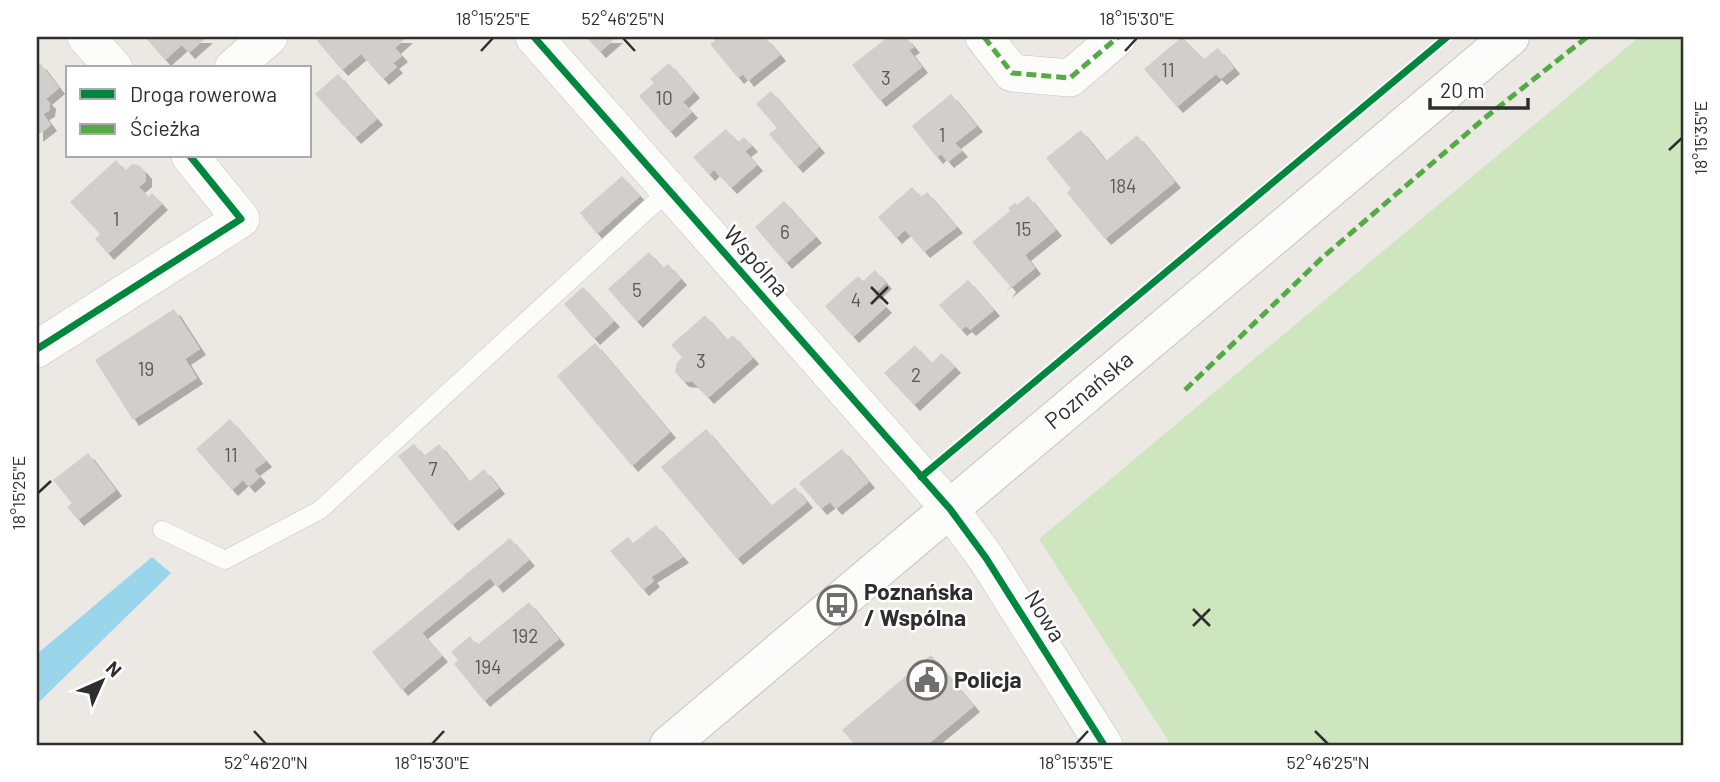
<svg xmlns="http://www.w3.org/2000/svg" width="1720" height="782" viewBox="0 0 1720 782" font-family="Barlow,sans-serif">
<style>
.green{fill:#cee6be}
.water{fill:#99d6ec}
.building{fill:#d1cecb;filter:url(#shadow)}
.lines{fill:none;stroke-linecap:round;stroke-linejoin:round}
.lane-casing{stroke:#c5c4c5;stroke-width:19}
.street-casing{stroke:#c5c4c5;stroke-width:38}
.secondary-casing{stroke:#c5c4c5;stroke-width:40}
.lane{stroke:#fcfcfb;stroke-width:18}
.street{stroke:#fcfcfb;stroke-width:37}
.secondary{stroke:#fcfcfb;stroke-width:38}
.quiet{stroke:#54ab44;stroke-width:5;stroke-dasharray:10 5;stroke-linecap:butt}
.cycleway-casing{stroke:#fff;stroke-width:11}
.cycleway{stroke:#00873e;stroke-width:7}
.ticks{fill:none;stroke:#2e2e2e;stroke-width:2.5}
.labels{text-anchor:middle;stroke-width:5;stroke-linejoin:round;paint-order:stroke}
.number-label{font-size:19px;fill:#585857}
.street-label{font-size:23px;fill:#2e2e2e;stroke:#fff}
.poi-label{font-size:23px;font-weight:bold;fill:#2e2e2e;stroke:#fff;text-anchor:start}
.neatline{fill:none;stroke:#2e2e2e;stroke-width:2.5}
.ticks-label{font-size:18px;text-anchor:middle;fill:#2e2e2e}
</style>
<defs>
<filter id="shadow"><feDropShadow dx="6" dy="6" stdDeviation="0" flood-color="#0004"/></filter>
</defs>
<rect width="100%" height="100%" fill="#ece8e4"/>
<!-- green -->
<polygon class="green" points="1639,37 1683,37 1683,745 1171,745 1039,539"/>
<!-- water -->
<polygon class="water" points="152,557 171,573 37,704 37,654"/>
<!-- building -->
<g class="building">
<polygon points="145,37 207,37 189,53 182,45 165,60"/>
<polygon points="321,37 407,37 395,48 402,56 393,63 397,67 383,79 361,54 342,70 317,41"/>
<polygon points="586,37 617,37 600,52"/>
<polygon points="712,37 765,37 780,55 748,81 743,74 738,78 710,44 715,41"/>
<polygon points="888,37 906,37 914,47 909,50 922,67 880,101 852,65"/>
<polygon points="1182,37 1204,59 1218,48 1234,68 1221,79 1216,74 1177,107 1144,69"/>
<polygon points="40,63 59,88 46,99 50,103 49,111 43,114 51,125 37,136 37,66"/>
<polygon points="669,63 694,92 683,102 692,112 670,132 639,96 654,83 650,79"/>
<polygon points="338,74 377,119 355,138 315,94"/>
<polygon points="771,91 819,147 797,167 769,134 777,128 756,104"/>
<polygon points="951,94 977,126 955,143 962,151 948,162 941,154 937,158 912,126"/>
<polygon points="726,129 738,142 744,137 752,146 745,151 757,165 731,188 714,170 709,175 693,157"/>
<polygon points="1081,130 1106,161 1137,135 1175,182 1105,239 1067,193 1071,189 1046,158"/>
<polygon points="116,160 125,171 132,164 139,165 146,173 146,181 139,187 148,197 152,193 162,204 108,254 95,239 100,234 70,202"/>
<polygon points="622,176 640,196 597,234 580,213"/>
<polygon points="912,187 921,197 927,192 957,227 924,252 905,230 896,238 878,217"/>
<polygon points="1028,196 1056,230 1025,255 1035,268 1006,292 1010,286 972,242 1010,211 1008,208 1015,203 1017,205"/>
<polygon points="784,201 816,237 786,263 755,227"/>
<polygon points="649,252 663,268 668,264 681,279 637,322 608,289"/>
<polygon points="875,270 886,283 874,294 886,307 853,337 825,306 858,276 863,281"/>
<polygon points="968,280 994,310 970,330 966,326 961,330 939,305"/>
<polygon points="583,287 614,321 594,339 564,304"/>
<polygon points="174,309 200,349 185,359 197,378 133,420 95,360"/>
<polygon points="705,315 727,340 733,335 753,358 708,398 693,382 683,381 675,372 677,363 682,357 671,345"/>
<polygon points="595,343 670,432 632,466 557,376"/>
<polygon points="915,345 932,363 942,353 955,367 914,405 884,373"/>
<polygon points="230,419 266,461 254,470 260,477 249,487 243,480 232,490 196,449"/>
<polygon points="706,429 771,506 795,487 807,502 737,559 661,467"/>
<polygon points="414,444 424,456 439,444 469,482 484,469 499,488 452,525 398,456"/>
<polygon points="842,449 869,482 836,509 830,502 821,509 799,483"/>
<polygon points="88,453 116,490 78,520 67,507 72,503 53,480"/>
<polygon points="656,525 683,557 651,577 654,581 643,590 610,551 628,537 633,543"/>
<polygon points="510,538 529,560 497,587 490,578 422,633 442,656 402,690 372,652"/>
<polygon points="529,602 559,639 484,701 454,664 458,660 451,652 470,636 477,645"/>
<polygon points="931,655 974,706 927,745 874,745 871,742 867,745 855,745 842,730"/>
</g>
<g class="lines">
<!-- lane casing -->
<g class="lane-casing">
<polyline id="lane" points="162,530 225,560 320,510 669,190"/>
</g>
<!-- street casing -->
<g class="street-casing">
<g id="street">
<polyline points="86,37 114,68"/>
<polyline points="534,37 950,509 986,558 1104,745"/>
<polyline points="984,37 1012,73 1070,78 1118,37"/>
<polyline points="233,68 269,37"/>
<polyline points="37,349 241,219 190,156"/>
</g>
</g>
<!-- secondary casing -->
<g class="secondary-casing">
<polyline id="secondary" points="669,745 1510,37"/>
</g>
<!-- lane -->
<use href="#lane" class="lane"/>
<!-- street -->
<use href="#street" class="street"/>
<!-- secondary -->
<use href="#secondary" class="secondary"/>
<!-- quiet -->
<g class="quiet">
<polyline points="984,37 1012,73 1070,78 1118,37"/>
<polyline points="1185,390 1323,257 1486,117 1587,37"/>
</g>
<!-- cycleway casing -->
<g class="cycleway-casing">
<g id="cycleway">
<polyline points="534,37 950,509 986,558 1104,745"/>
<polyline points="37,349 241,219 190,156"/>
<polyline points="921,477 1447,37"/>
</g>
</g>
<!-- cycleway -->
<use href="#cycleway" class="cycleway"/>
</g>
<!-- ticks -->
<path class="ticks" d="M623,38L635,51M481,51L493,38M1125,51L1137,38M1669,150L1682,138M871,287L888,304M871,304L888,287M38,493L51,481M1193,609L1210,626M1193,626L1210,609M254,731L266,744M1315,731L1328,744M432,744L444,731M1076,744L1088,731"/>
<!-- icons -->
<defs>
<g id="bus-ring" transform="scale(2.0125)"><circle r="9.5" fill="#fff" stroke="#706f6e" stroke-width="1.5"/><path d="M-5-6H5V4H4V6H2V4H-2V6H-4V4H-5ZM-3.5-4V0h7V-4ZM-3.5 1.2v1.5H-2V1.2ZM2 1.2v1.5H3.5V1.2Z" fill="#706f6e"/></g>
<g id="civic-ring" transform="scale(2.0125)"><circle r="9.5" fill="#fff" stroke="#706f6e" stroke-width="1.5"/><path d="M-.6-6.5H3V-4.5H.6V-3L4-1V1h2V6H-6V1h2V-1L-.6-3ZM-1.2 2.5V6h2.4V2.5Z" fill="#706f6e"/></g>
</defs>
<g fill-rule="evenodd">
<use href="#bus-ring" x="837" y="605"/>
<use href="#civic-ring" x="927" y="680"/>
</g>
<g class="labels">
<!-- number labels -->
<g class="number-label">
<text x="1168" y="77">11</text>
<text x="886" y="85">3</text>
<text x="664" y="105">10</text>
<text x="942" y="142">1</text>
<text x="1123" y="193">184</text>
<text x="116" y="226">1</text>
<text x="1023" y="236">15</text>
<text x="785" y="239">6</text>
<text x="637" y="297">5</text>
<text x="856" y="307">4</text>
<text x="701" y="368">3</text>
<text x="146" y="376">19</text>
<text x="916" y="382">2</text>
<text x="231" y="462">11</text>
<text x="433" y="476">7</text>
<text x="525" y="643">192</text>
<text x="488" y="674">194</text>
</g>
<!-- street labels -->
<g class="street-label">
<text transform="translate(756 261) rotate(49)" y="8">Wspólna</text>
<text transform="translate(1089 390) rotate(-40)" y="8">Poznańska</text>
<text transform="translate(1045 616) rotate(58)" y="8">Nowa</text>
</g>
<!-- poi labels -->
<g class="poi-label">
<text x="864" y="600">Poznańska<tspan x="864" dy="26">/ Wspólna</tspan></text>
<text x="954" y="688">Policja</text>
</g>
</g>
<!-- border -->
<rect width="1720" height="782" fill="none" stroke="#ffffff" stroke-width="77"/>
<!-- legend -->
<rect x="66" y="66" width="245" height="91" fill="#ffffff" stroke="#ababab" stroke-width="2"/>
<rect x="80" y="89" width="35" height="10" fill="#00873e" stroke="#ababab" stroke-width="2"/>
<text x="130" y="102" font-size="21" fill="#2e2e2e">Droga rowerowa</text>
<rect x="80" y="124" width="35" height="10" fill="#54ab44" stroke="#ababab" stroke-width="2"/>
<text x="130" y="136" font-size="21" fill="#2e2e2e">Ścieżka</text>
<!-- north arrow -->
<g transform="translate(102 681) rotate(45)" stroke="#ffffff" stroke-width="5" paint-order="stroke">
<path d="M0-5L12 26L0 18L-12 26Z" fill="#2e2e2e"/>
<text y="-10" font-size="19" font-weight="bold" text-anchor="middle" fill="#2e2e2e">N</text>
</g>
<!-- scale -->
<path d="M1430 98v10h98v-10" fill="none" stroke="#2e2e2e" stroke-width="3.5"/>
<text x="1440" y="98" font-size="21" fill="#2e2e2e" stroke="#ffffff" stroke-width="5" paint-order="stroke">20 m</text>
<rect x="38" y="38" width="1644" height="706" class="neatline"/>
<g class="ticks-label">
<text x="493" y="25">18°15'25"E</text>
<text x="623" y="25">52°46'25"N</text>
<text x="1137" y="25">18°15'30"E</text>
<text transform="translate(1701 138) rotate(-90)" y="6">18°15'35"E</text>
<text transform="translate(19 493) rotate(-90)" y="6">18°15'25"E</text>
<text x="266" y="769">52°46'20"N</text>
<text x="432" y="769">18°15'30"E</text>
<text x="1076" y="769">18°15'35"E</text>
<text x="1328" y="769">52°46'25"N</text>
</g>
</svg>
